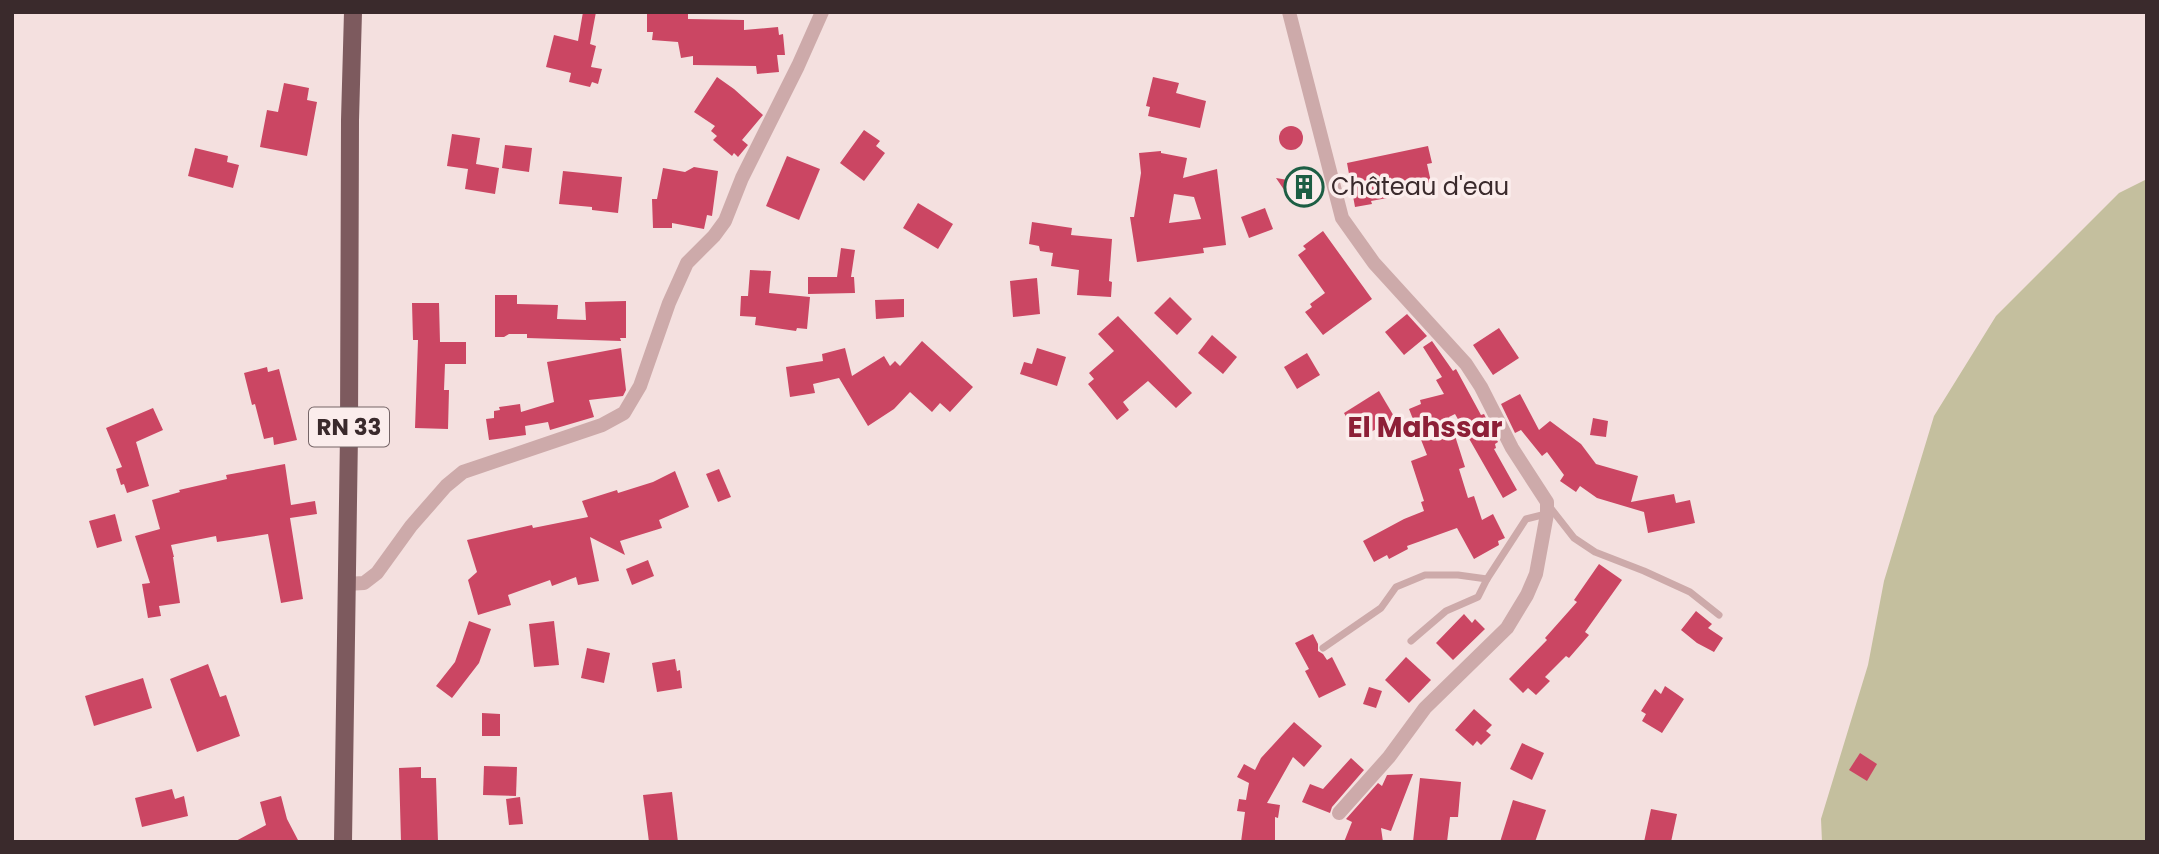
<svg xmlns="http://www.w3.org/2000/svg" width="2159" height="854" viewBox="0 0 2159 854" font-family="Poppins,sans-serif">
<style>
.green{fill:#c4bf9e}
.building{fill:#cb4663;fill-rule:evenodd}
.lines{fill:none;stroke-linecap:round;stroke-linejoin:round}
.service{stroke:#cdaaaa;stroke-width:7}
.minor{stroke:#cdaaaa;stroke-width:14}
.primary{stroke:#7d5a5e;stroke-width:18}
.labels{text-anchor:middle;stroke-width:7;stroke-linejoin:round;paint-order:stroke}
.shield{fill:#fbedec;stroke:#746466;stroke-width:2}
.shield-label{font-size:23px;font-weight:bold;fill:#3a2a2c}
.poi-label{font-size:24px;fill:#3a2a2c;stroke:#fbedec;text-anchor:start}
.quarter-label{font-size:28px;font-weight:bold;fill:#8d1f37;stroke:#fbedec}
</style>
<rect width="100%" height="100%" fill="#f4e0df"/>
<!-- green -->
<polygon class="green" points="2147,179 2147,842 1822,842 1821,819 1868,665 1884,581 1934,416 1996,316 2119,193"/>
<!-- building -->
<g class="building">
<polygon points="583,12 596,12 590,44 596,46 591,67 602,69 598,84 592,82 590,87 569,82 571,73 546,67 554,35 578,41"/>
<polygon points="647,12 688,12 688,19 744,20 744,30 778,27 779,35 783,34 785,55 777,55 779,72 757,74 756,66 693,65 693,56 681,58 678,42 652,40 653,32 647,32"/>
<polygon points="717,77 734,89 763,115 742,140 748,145 738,157 734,153 732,156 713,140 717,136 711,131 715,126 694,112"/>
<polygon points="1153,77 1179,83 1176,93 1206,101 1200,128 1148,116 1150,107 1146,106"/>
<polygon points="284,83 309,88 307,100 317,102 307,156 260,147 267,110 278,112"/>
<circle cx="1291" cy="138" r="12"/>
<polygon points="864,130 880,141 876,146 885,153 864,181 840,163"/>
<polygon points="452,134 480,138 476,164 499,168 495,194 465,189 468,169 447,166"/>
<polygon points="505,145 532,148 529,172 502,168"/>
<polygon points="1428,146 1432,163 1427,164 1431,182 1407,187 1409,194 1371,201 1372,204 1355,207 1347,163"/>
<polygon points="195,148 228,156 227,162 239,165 233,188 188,176"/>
<path d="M1161,151V153L1187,158L1183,178L1217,169L1226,245L1203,248L1204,253L1137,262L1130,217H1134L1141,173L1139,153ZM1174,194L1194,197L1201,219L1169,223Z"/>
<polygon points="787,156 820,169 799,220 766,206"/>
<polygon points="694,167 718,171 712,216 707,215 704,229 672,223 672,228 653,228 652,199 657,199 663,168 685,172"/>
<polygon points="1299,170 1314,173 1321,182 1322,188 1318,199 1308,205 1302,206 1291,200 1276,178 1288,180"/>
<polygon points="563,171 622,177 618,213 592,210 592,207 559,204"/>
<polygon points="918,203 953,224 938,249 903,228"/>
<polygon points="1265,208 1273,229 1249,238 1241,217"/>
<polygon points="1032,222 1072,228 1071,235 1112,239 1109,281 1112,282 1111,297 1077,295 1079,270 1051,266 1053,253 1040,251 1039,246 1029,244"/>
<polygon points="1323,231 1372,299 1323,335 1305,312 1312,307 1310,304 1325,293 1298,255 1306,249 1303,246"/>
<polygon points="841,248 855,250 851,277 854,277 855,293 808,294 808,277 837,277"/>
<polygon points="750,270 771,271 769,293 810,297 807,329 797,328 796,331 755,325 756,317 740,316 741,296 748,296"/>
<polygon points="1037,278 1040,314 1013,317 1010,281"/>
<polygon points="495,295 517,295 517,304 558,305 557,319 586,320 585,302 626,301 626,338 620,338 621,341 527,338 527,334 509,334 504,337 495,337"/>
<polygon points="1170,297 1192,319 1177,335 1154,313"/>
<polygon points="904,299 904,317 876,319 875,300"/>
<polygon points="412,303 439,303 440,342 466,342 466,364 445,364 444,390 449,390 448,429 415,428 418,340 413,340"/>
<polygon points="1407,314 1427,336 1404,355 1385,332"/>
<polygon points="1118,316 1192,393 1176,408 1148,381 1123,402 1129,410 1117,420 1088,384 1094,379 1089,373 1114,351 1098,334"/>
<polygon points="1499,328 1519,358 1493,375 1473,345"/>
<polygon points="1212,335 1237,357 1223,374 1198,353"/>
<polygon points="922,341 973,387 950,412 940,403 932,412 910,392 894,409 868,426 839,378 813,384 815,393 790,397 786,367 823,361 822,354 845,348 852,376 884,356 890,366 895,361 900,366"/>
<polygon points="1432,341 1453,371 1456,369 1481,415 1484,414 1498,442 1495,444 1496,448 1494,449 1517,490 1503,498 1455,414 1449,417 1465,467 1459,469 1468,498 1474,496 1482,520 1493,514 1505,538 1498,541 1499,545 1474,559 1457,528 1407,546 1408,549 1389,559 1387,555 1374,562 1363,541 1404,519 1424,511 1421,502 1424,501 1411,461 1427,455 1409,409 1421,404 1420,400 1444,394 1436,380 1442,377 1423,347"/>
<polygon points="621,348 626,390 623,396 589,400 594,417 550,430 548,422 525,426 526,435 489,440 486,419 494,418 494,411 500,410 499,407 520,404 521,412 554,402 547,362"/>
<polygon points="1037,348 1066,357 1057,386 1020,374 1024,362 1032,364"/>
<polygon points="1307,353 1320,375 1297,389 1284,367"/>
<polygon points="267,367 268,372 279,369 297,440 274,445 273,437 264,439 255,404 252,405 244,373"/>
<polygon points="1379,391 1395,418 1359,439 1344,413"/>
<polygon points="1520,394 1539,430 1550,421 1581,444 1596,464 1638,476 1631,502 1674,494 1676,503 1690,500 1695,523 1648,533 1644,512 1597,498 1580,486 1576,492 1560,481 1564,475 1547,452 1542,456 1521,430 1515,433 1501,404"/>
<polygon points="153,408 163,430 136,442 149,486 127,493 124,484 121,485 116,469 122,467 106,428"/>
<polygon points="1593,418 1608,421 1606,437 1590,435"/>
<polygon points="285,464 291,505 315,501 317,514 290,518 303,599 281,603 268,534 217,542 216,536 171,545 174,557 173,557 180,603 159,606 161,616 148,618 142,584 150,583 135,536 160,529 152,500 180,492 179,490 227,479 226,475"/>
<polygon points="719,469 731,497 718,502 706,474"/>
<polygon points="675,471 689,507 659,520 662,528 620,541 625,555 590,537 599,581 578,585 576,577 552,586 550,580 508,595 511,605 478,615 468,580 477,572 467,540 532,525 533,528 588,517 582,501 617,490 618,493 653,482"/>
<polygon points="115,514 122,541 97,548 89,521"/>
<polygon points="648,560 654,576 632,585 626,569"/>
<polygon points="1599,564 1622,580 1585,632 1589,635 1569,658 1566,656 1545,677 1550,681 1536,695 1528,688 1523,693 1509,679 1547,640 1545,638 1577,602 1574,600"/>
<polygon points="1696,611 1712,624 1708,628 1723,638 1714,652 1697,643 1681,630"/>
<polygon points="1464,614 1472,623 1475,619 1485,629 1453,660 1436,643"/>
<polygon points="469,621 491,629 479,663 452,698 436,686 455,662"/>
<polygon points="554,621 559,665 534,667 529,624"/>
<polygon points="1313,634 1318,644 1318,651 1323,654 1327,660 1332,657 1346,685 1319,698 1305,671 1309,669 1295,643"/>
<polygon points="587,648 610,653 604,683 581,678"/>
<polygon points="1406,657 1431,680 1409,703 1385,680"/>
<polygon points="675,659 677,671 680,670 682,688 657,692 652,663"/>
<polygon points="208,664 220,697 226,695 240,736 197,752 170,679"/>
<polygon points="143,678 152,708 94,726 85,696"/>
<polygon points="1665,686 1684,699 1662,733 1642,721 1646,714 1641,711 1655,689 1661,694"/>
<polygon points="1369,687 1382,691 1376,708 1363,704"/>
<polygon points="1474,709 1492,725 1486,731 1491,735 1481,745 1477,741 1473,746 1455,730"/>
<polygon points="482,713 500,714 500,736 482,736"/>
<polygon points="1294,722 1322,746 1304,767 1293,757 1267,803 1280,805 1278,818 1275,817 1275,842 1241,842 1245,812 1237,811 1239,799 1246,800 1249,783 1237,777 1244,764 1255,770 1261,758"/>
<polygon points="1522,743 1544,753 1532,780 1510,769"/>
<polygon points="1860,753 1877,764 1867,781 1849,770"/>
<polygon points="1351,758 1364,770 1332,807 1330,813 1302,802 1310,784 1323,789"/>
<polygon points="484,766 517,767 516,796 483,795"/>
<polygon points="421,767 421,778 436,778 438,842 401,842 399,768"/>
<polygon points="1413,774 1391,831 1381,828 1383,842 1344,842 1352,822 1346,819 1378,783 1382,786 1387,775"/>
<polygon points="1420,778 1461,782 1458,817 1450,817 1447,842 1413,842"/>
<polygon points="172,789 175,799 184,796 188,816 142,827 135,798"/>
<polygon points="672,792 678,842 649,842 643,795"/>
<polygon points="281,796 287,819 299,842 234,842 266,825 260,802"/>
<polygon points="520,797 523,824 509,825 506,799"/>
<polygon points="1513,800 1546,810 1535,842 1500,842"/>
<polygon points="1651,809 1677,814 1671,842 1644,842"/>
</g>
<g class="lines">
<!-- service -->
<g class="service">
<polyline points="1549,506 1574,538 1595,552 1644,571 1690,592 1719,615"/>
<polyline points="1411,641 1446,611 1478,597 1487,579 1526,519 1546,514"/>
<polyline points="1323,648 1381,608 1396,587 1425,575 1458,575 1487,579"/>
</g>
<!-- minor -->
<g class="minor">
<polyline points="1289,12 1342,218 1374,263 1466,364 1481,387 1512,448 1547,502 1547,514 1536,574 1527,595 1507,628 1425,708 1389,757 1339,813"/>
<polyline points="346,584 364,583 377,573 411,526 446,486 463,472 602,425 624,413 640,386 669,303 687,263 714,236 725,221 742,178 798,66 822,12"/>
</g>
<!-- primary -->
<polyline class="primary" points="343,842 349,434 350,120 353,12"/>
</g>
<!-- icons -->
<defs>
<g id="building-ring" transform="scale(2.0125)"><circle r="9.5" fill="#fbedec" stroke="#1d5e44" stroke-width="1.5"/><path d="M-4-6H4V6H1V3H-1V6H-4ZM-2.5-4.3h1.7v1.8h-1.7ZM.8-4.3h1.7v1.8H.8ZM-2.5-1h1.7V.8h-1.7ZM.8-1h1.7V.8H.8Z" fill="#1d5e44"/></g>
</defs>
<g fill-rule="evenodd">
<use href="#building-ring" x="1304" y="187"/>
</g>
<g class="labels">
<!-- shield labels -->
<rect class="shield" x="309" y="407.5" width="80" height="39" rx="5"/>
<g class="shield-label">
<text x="349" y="435">RN 33</text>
</g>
<!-- poi labels -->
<g class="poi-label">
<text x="1331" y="195">Château d'eau</text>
</g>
<!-- quarter labels -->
<g class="quarter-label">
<text x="1425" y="437">El Mahssar</text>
</g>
</g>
<!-- border -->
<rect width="2159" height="854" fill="none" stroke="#3a2a2c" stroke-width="28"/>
</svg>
